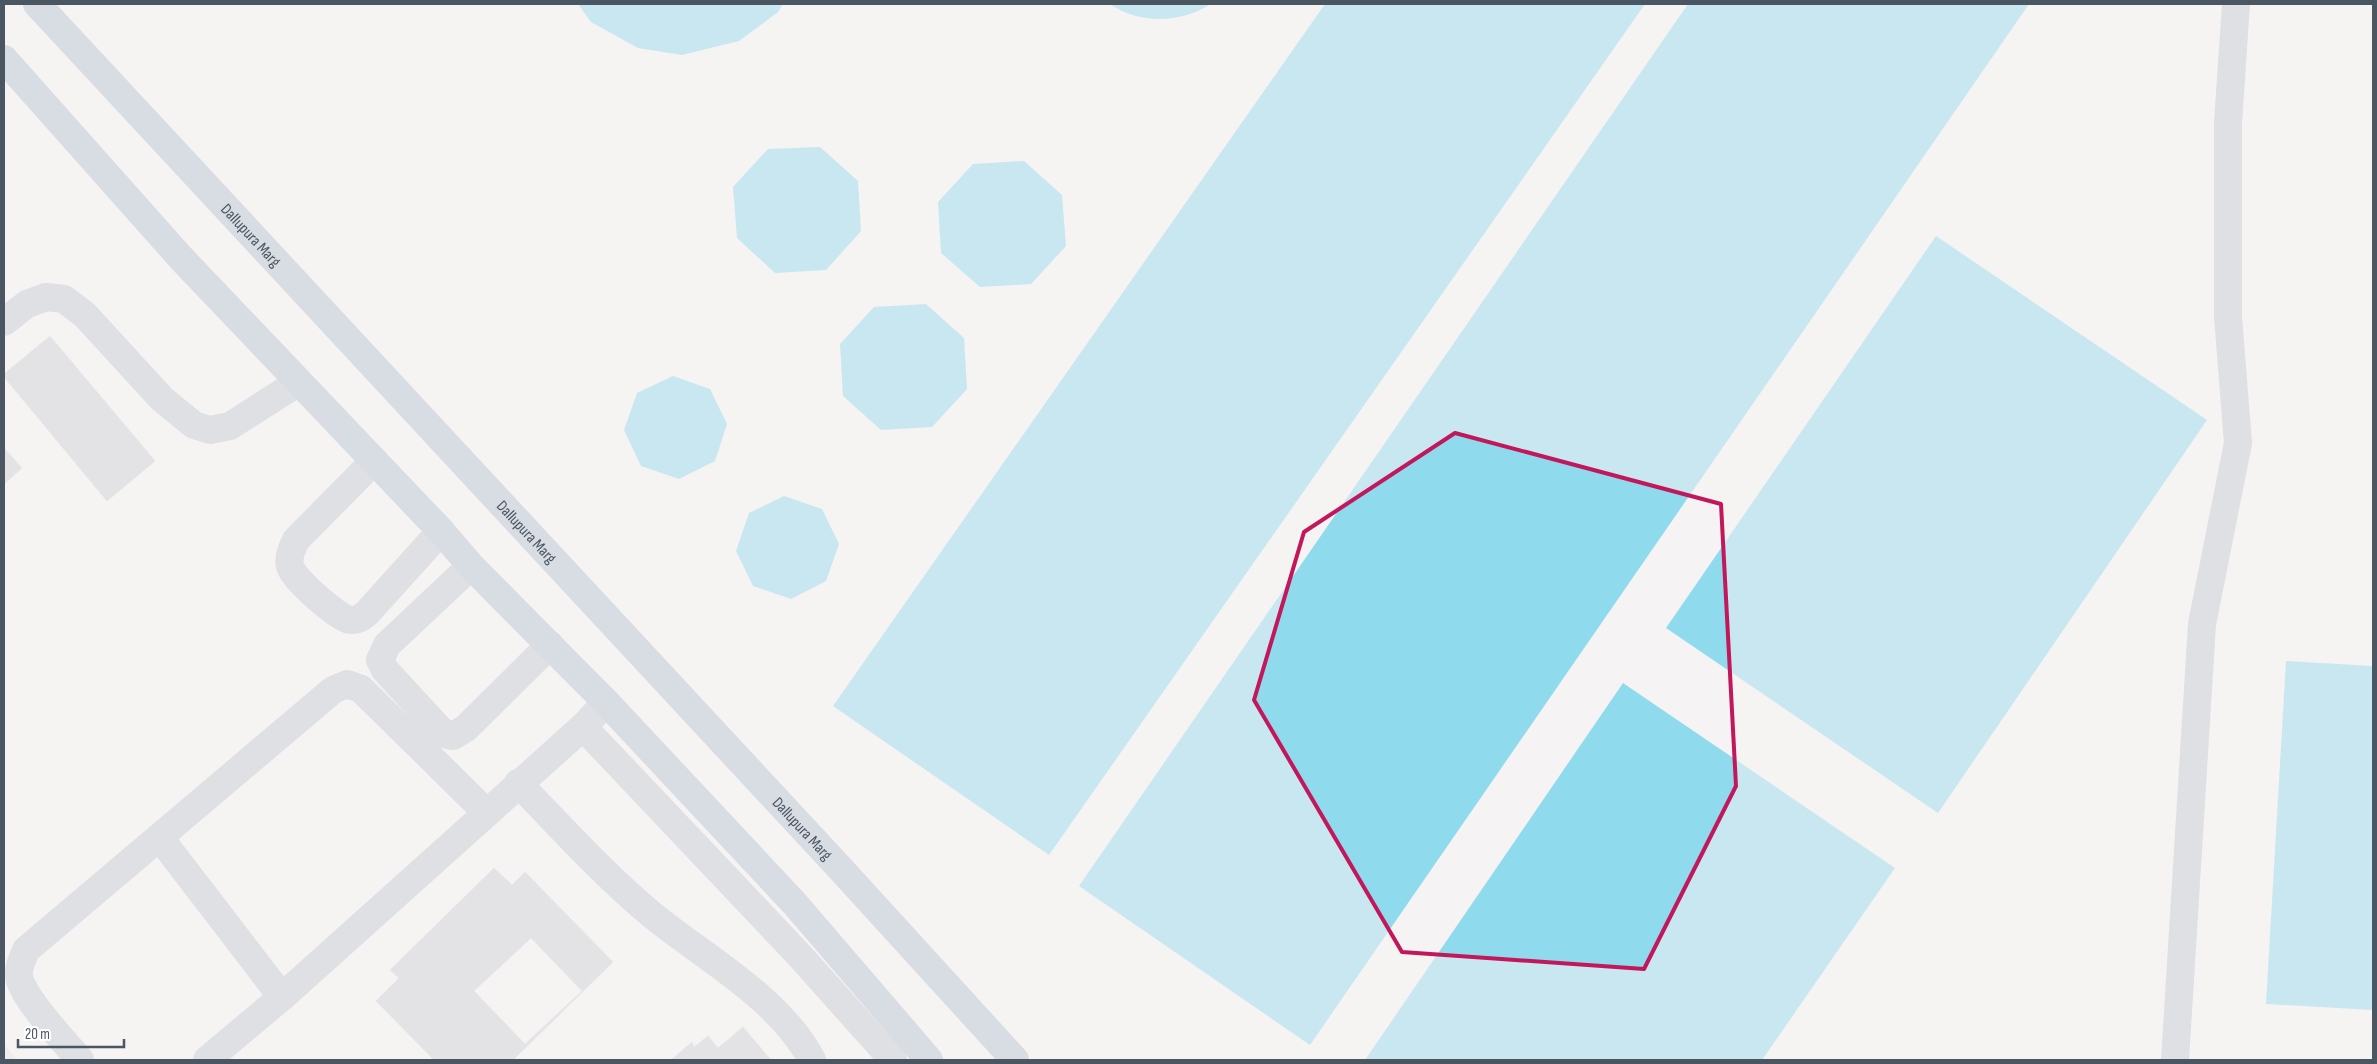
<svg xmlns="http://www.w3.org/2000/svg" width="2377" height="1064" viewBox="0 0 2377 1064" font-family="'Sofia Sans Condensed',sans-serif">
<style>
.education{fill:#e6e4e5}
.water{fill:#90daee}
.building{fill:#cdcfd5;stroke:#d7d9de;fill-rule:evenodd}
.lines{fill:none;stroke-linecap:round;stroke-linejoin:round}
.minor{stroke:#c1cad2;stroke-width:28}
.major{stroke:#b3c2d1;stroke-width:28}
.marked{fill:none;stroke:#c2185b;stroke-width:4;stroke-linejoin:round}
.labels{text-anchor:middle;stroke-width:4;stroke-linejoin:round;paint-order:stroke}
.street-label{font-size:16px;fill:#4a5661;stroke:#fff}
</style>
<rect width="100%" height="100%" fill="#f5f3f3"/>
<!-- education -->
<polygon class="education" points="4,1044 17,1060 4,1060"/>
<!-- water -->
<g class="water">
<polygon points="578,4 783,4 778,12 739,41 682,55 638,48 591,22"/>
<path d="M1110,4H1211C1181,23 1140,25 1110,4Z"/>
<polygon points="1325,4 1645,4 1049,855 833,706"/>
<polygon points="1688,4 2029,4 1310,1045 1079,886"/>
<polygon points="820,147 858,181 861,231 826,270 775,273 737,238 733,187 768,149"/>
<polygon points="1024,161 1062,195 1066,246 1031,284 980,287 941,253 938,202 973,164"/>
<polygon points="1936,236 2207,420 1938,813 1666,628"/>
<polygon points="926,304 964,338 967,389 932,427 881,430 843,396 840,344 874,307"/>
<polygon points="673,376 710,389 727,424 715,461 679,479 641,466 624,430 637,393"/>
<polygon points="784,496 822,509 839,544 826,581 791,599 753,586 736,551 749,513"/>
<polygon points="2286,661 2373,666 2373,1010 2266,1004"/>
<polygon points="1623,683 1895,868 1762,1060 1365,1060"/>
</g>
<!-- building -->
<g class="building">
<polygon points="50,336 155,461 107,501 4,377 4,374"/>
<polygon points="4,448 22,468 4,484"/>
<path d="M494,868L512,885L525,872L613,962L513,1060H434L376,1001L399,978L390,970ZM531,938L582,991L525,1044L474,991Z"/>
<polygon points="743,1027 771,1060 671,1060 692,1042 694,1047 708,1036 718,1048"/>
</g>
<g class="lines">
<!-- minor -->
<g class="minor">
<polyline points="4,322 27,304 46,297 64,299 85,315 162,399 194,425 210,430 230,426 299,382"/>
<path d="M374,461L296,540C292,549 288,556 290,566C292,578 338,618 350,620C357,621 362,617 367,613L441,531"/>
<polyline points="471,566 387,645 380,660 385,670 444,734 453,736 466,728 550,645"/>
<polyline points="597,712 585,725 587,731 800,956 893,1060"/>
<path d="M518,783C561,827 603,874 651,914C703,957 780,998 812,1060"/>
<polyline points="160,838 282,997"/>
<path d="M80,1060C65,1042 22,998 19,976C18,967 23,958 26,950L333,690L347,684L361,689L486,812"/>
<polyline points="207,1060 282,997 585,725"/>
<polyline points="2175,1060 2202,624 2238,443 2228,317 2228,123 2236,4"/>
</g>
<!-- major -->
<g class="major">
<path id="s1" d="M37,4L838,866L1015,1060"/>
<polyline points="4,59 181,258 441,531 471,566 607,703 795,904 929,1060"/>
</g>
</g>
<!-- marked area -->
<path d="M0 0H2377V1064H0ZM1455,433L1721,504L1736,786L1644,969L1402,952L1254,700L1304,532Z" fill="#f5f3f3" fill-opacity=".55" fill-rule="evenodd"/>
<path class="marked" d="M1455,433L1721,504L1736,786L1644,969L1402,952L1254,700L1304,532Z"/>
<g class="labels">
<!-- street labels -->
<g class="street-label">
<text dy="6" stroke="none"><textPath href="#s1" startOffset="315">Dallupura Marg</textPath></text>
<text dy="6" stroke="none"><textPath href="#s1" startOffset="720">Dallupura Marg</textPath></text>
<text dy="6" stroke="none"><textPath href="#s1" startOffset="1125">Dallupura Marg</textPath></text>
</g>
</g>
<!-- border -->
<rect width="2377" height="1064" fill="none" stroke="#4a5661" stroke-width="10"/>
<!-- scale -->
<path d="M18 1039v8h106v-8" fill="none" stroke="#4a5661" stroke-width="2.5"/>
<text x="25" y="1039" font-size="15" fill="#4a5661" stroke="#ffffff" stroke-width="4" paint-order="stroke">20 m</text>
</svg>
